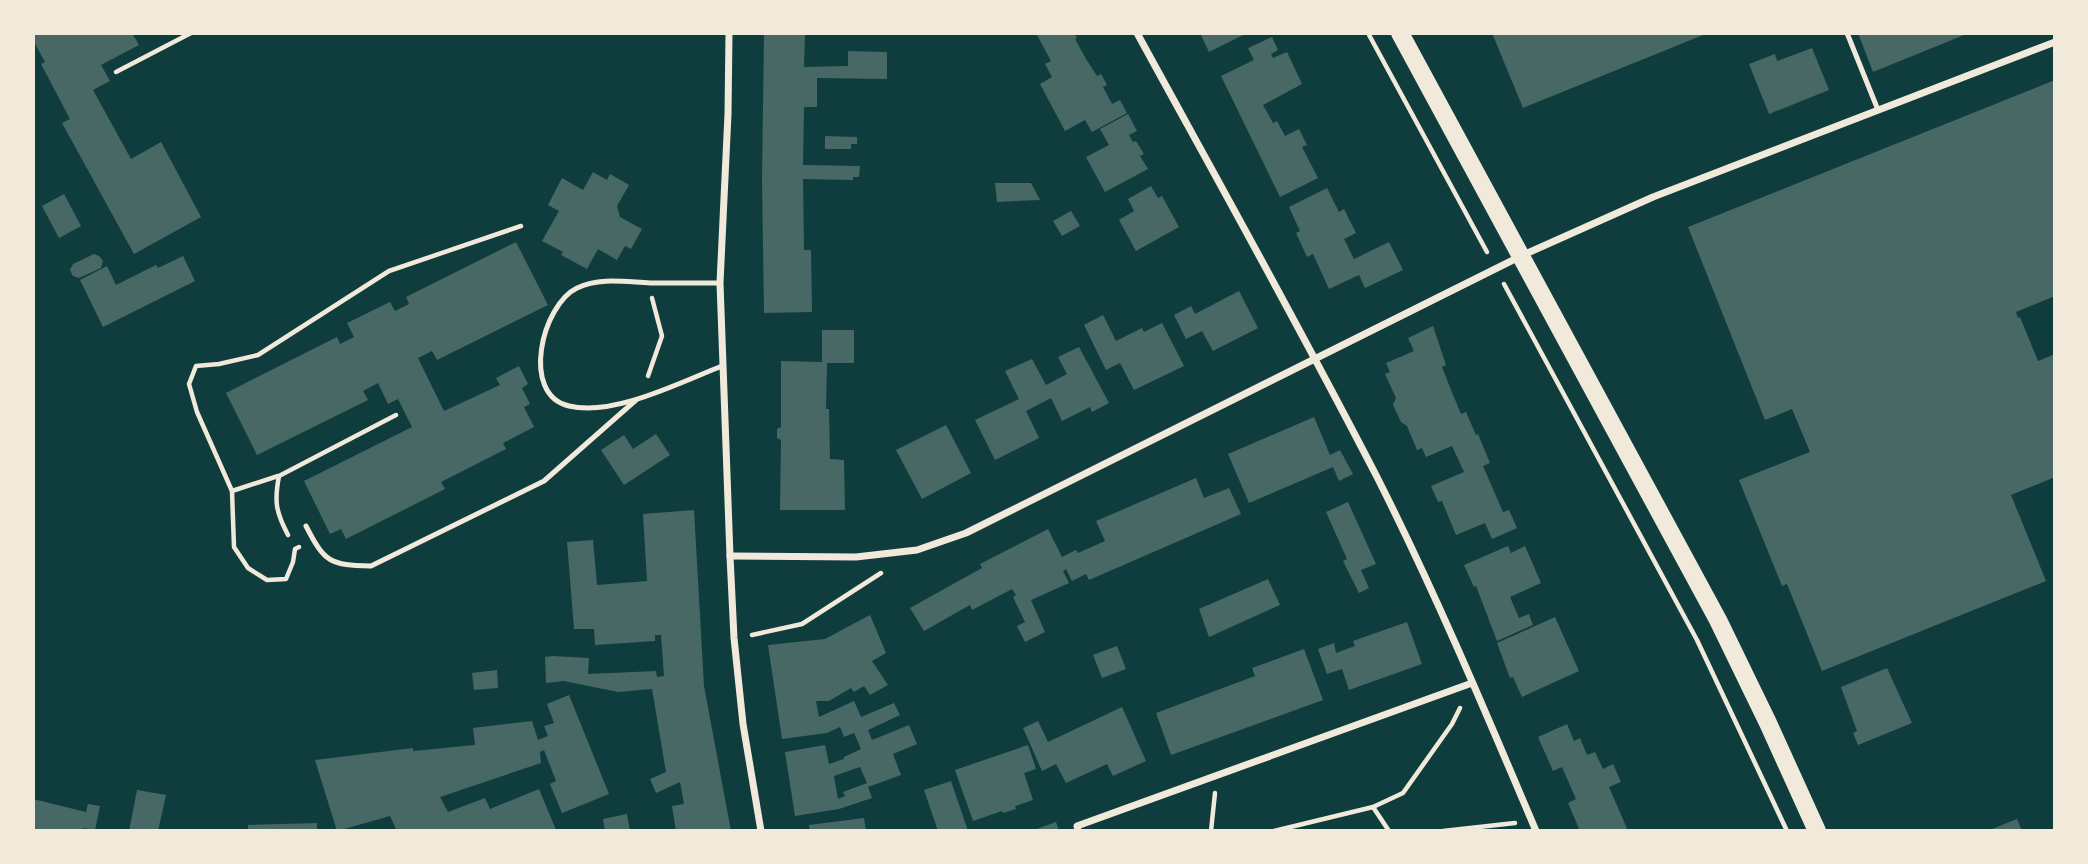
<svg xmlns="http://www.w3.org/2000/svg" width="2088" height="864" viewBox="0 0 2088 864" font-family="Merriweather,serif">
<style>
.building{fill:#486865;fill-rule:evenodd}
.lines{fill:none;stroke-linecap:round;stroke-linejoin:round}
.path{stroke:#f1e9da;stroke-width:4.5}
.service{stroke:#f1e9da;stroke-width:5}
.minor{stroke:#f1e9da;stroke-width:7}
.primary{stroke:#f1e9da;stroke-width:18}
</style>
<rect width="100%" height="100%" fill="#0f3d3e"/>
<!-- building -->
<g class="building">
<polygon points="33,33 132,33 139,45 101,65 110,81 93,90 131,159 161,142 201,217 134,254 62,123 70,119 41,64 45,62 33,40"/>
<polygon points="764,33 805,33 804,67 848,66 848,51 887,52 887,79 817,78 817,107 804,107 803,165 860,166 859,177 853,177 853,180 803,179 804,250 811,250 812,312 764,313 762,178"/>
<polygon points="1036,33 1074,33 1077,38 1075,39 1086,59 1097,76 1101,74 1107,85 1103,87 1112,104 1120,100 1127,113 1092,132 1085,120 1065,131 1040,84 1052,77 1045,64 1051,61"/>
<polygon points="1200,33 1247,33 1209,52"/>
<polygon points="1492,33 1708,33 1523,108"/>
<polygon points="1858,33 1969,33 1873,72"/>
<polygon points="1272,37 1278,50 1271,54 1273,58 1287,52 1302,84 1263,105 1273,123 1277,121 1285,136 1299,129 1307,145 1302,147 1318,178 1280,197 1221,76 1254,60 1248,48"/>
<polygon points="1812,48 1829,90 1769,114 1749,64 1775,54 1777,61"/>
<polygon points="2055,80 2055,296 2016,312 2018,318 2020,317 2038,361 2055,354 2055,477 2011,495 2046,581 1822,671 1787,584 1782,586 1739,480 1810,452 1792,409 1765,420 1688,227"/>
<polygon points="1128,114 1137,131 1129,135 1133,142 1136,141 1144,154 1140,156 1148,169 1105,192 1086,157 1109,145 1100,129"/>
<polygon points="825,136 857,137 857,144 851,144 851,149 825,149"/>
<polygon points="593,172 607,180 610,174 629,185 617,206 620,217 642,229 631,249 625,246 617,260 598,249 587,269 561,255 563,252 542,241 559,211 548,205 562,178 583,190"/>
<polygon points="995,183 1031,183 1040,200 997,202"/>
<polygon points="1151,186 1158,198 1162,196 1179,227 1136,251 1119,220 1134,211 1128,199"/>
<polygon points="1327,188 1339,212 1344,209 1356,233 1344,239 1354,259 1389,242 1403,270 1365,288 1359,275 1329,289 1313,254 1307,257 1296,233 1300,231 1289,207"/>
<polygon points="64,194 81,226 59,238 42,206"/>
<polygon points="1071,211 1080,226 1062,236 1053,221"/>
<polygon points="516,242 548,305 437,360 432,351 418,358 444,411 500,385 496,378 519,366 528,384 522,388 530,404 524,407 534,427 503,443 506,449 441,482 445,489 346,539 341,529 330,534 304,481 412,427 398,399 388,404 378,383 363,391 368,400 257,455 226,393 337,337 340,344 354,337 347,323 390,302 395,311 409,304 406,297"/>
<polygon points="94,254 99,256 103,261 101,268 79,278 73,276 70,270 73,264"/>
<polygon points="183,256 195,281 103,327 80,280 107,266 116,285 156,265 158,268"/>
<polygon points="1239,291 1258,328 1213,351 1202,331 1186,339 1174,315 1191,306 1195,314"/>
<polygon points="1103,315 1116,341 1142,328 1144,332 1162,323 1184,366 1134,390 1120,363 1106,370 1084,325"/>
<polygon points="1433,326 1446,365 1442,367 1451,390 1461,414 1466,412 1476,435 1478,434 1490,463 1483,466 1503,512 1509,510 1517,528 1492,539 1485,523 1456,535 1442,501 1438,502 1431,486 1464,472 1452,446 1426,457 1422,448 1417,450 1407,426 1401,422 1393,405 1396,398 1385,374 1390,372 1386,363 1414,351 1408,338"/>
<polygon points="822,330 854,330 854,363 827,363 826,409 829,409 830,459 844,460 845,510 780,510 781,440 777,438 777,429 781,427 781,361 822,362"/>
<polygon points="1079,347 1109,403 1092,412 1090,407 1062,421 1051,398 1026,411 1039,438 995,460 975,420 1019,399 1005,371 1032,359 1046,385 1067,374 1058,357"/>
<polygon points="1314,417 1330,455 1340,450 1353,474 1339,481 1333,467 1249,503 1228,454"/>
<polygon points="946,425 971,473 922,499 896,450"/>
<polygon points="656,434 670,455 624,485 601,450 624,435 633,449"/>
<polygon points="1196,478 1204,498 1229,488 1241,514 1089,580 1086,574 1072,581 1066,569 1063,571 1069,583 1031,600 1045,632 1025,642 1017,626 1025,622 1013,597 1016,595 1012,589 972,610 970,605 924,631 910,608 982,568 980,564 1048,529 1062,557 1076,550 1078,553 1105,541 1096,521"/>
<polygon points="1348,502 1376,564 1361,570 1369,588 1359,593 1343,561 1347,559 1326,512"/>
<polygon points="694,510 704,686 731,831 676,831 672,806 684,804 680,782 656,793 650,779 666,772 652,689 618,692 564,681 546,683 545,657 553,656 589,658 588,674 656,671 657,677 664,676 661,635 655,635 655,641 595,645 594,629 574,629 567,542 593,540 597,585 647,581 643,514"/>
<polygon points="1508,546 1511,553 1525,546 1541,583 1510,597 1519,618 1529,614 1533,625 1497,641 1476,586 1474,587 1464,565"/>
<polygon points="1268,579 1280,605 1209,637 1199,609"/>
<path d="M870,615L886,653L872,661L888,685L870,695L864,686L854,692L851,688L829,701H816L819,717L854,701L861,717L894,703L900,715L868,730L872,740L909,725L917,744L893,754L901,775L868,787L872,798L839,809L795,816L785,752L825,745L829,764L844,759V757L861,749L854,733L844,737L840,727L827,733L782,739L768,645L825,639ZM860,767L867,783L843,792L845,796L838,799L834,776Z"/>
<polygon points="1555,617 1579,671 1522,697 1513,677 1510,678 1497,643"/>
<polygon points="1407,622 1422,664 1349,690 1342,669 1327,674 1318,649 1334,643 1336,653 1355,646 1353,641"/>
<polygon points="1117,646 1126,669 1102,678 1093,655"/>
<polygon points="1304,649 1323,700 1171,755 1156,713 1255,676 1252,668"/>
<polygon points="1887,668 1912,723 1858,745 1853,733 1857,731 1841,687"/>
<polygon points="497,670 498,688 474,690 472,673"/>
<polygon points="569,695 609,794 562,813 550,784 556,781 544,750 540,752 541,763 440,797 448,812 485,798 490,809 539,789 556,830 397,831 390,816 337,831 315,760 413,748 413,751 475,745 473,728 532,721 538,740 548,736 544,726 554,723 547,704"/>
<polygon points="1122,707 1146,761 1113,776 1107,764 1066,783 1056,764 1042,771 1023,728 1038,721 1048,742"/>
<polygon points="1567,724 1574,741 1580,738 1587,755 1595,752 1603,769 1613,764 1621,782 1609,787 1628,831 1580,831 1568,803 1576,799 1562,767 1553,771 1538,737"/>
<polygon points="1028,745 1036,769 1024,773 1033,800 1015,806 1016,809 1003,813 1002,811 973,821 955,770"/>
<polygon points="951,781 968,831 938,831 924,790"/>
<polygon points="137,790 166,795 158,831 129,831"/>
<polygon points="33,799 86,812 88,804 100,806 95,830 83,828 82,831 33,831"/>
<polygon points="627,814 630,831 605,831 603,819"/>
<polygon points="864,818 866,831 810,831 809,825"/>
<polygon points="2017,819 2022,831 1987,831"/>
<polygon points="1056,822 1059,831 1034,831 1034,830"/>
<polygon points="317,823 317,831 248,831 248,825"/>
</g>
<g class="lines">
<!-- path -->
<g class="path">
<polyline points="1368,33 1487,252"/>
<polyline points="116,72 191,33"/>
<polyline points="1504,284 1697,640 1787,831"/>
<polyline points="648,376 662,336 652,298"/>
<polyline points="232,491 278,476"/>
<path d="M288,535C276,512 274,502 279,476L396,415"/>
<polyline points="299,547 295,549 293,562 286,579 267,580 248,568 234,547 232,491 197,412 189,384 196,366 219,364 258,355 389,271 521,226"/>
<polyline points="752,635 802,624 881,573"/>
<polyline points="1373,807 1389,831"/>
<polyline points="1211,831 1215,793"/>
<polyline points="1274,831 1373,807 1403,793 1452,724 1460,708"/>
<polyline points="1443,831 1515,823"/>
</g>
<!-- service -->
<g class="service">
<polyline points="1847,33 1878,110"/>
<path d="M720,283C697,283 673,283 650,283C626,282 600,277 577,288C542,305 520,395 569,406C613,417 681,382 722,366"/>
<path d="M306,526C325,563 330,565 371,566L544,481L636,400"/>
</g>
<!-- minor -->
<g class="minor">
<polyline points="729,33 728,114 720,283 730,556 734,638 743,724 761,831"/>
<path d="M1137,33C1218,181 1301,329 1378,479C1436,594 1486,713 1536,831"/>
<polyline points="730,556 856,557 917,550 966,533 1521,256 1653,197 2055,42"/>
<polyline points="1078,831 1077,826 1472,683"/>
</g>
<!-- primary -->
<polyline class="primary" points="1400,33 1718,620 1768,723 1817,831"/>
</g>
<!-- border -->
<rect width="2088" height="864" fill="none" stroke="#f1e9da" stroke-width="70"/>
</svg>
